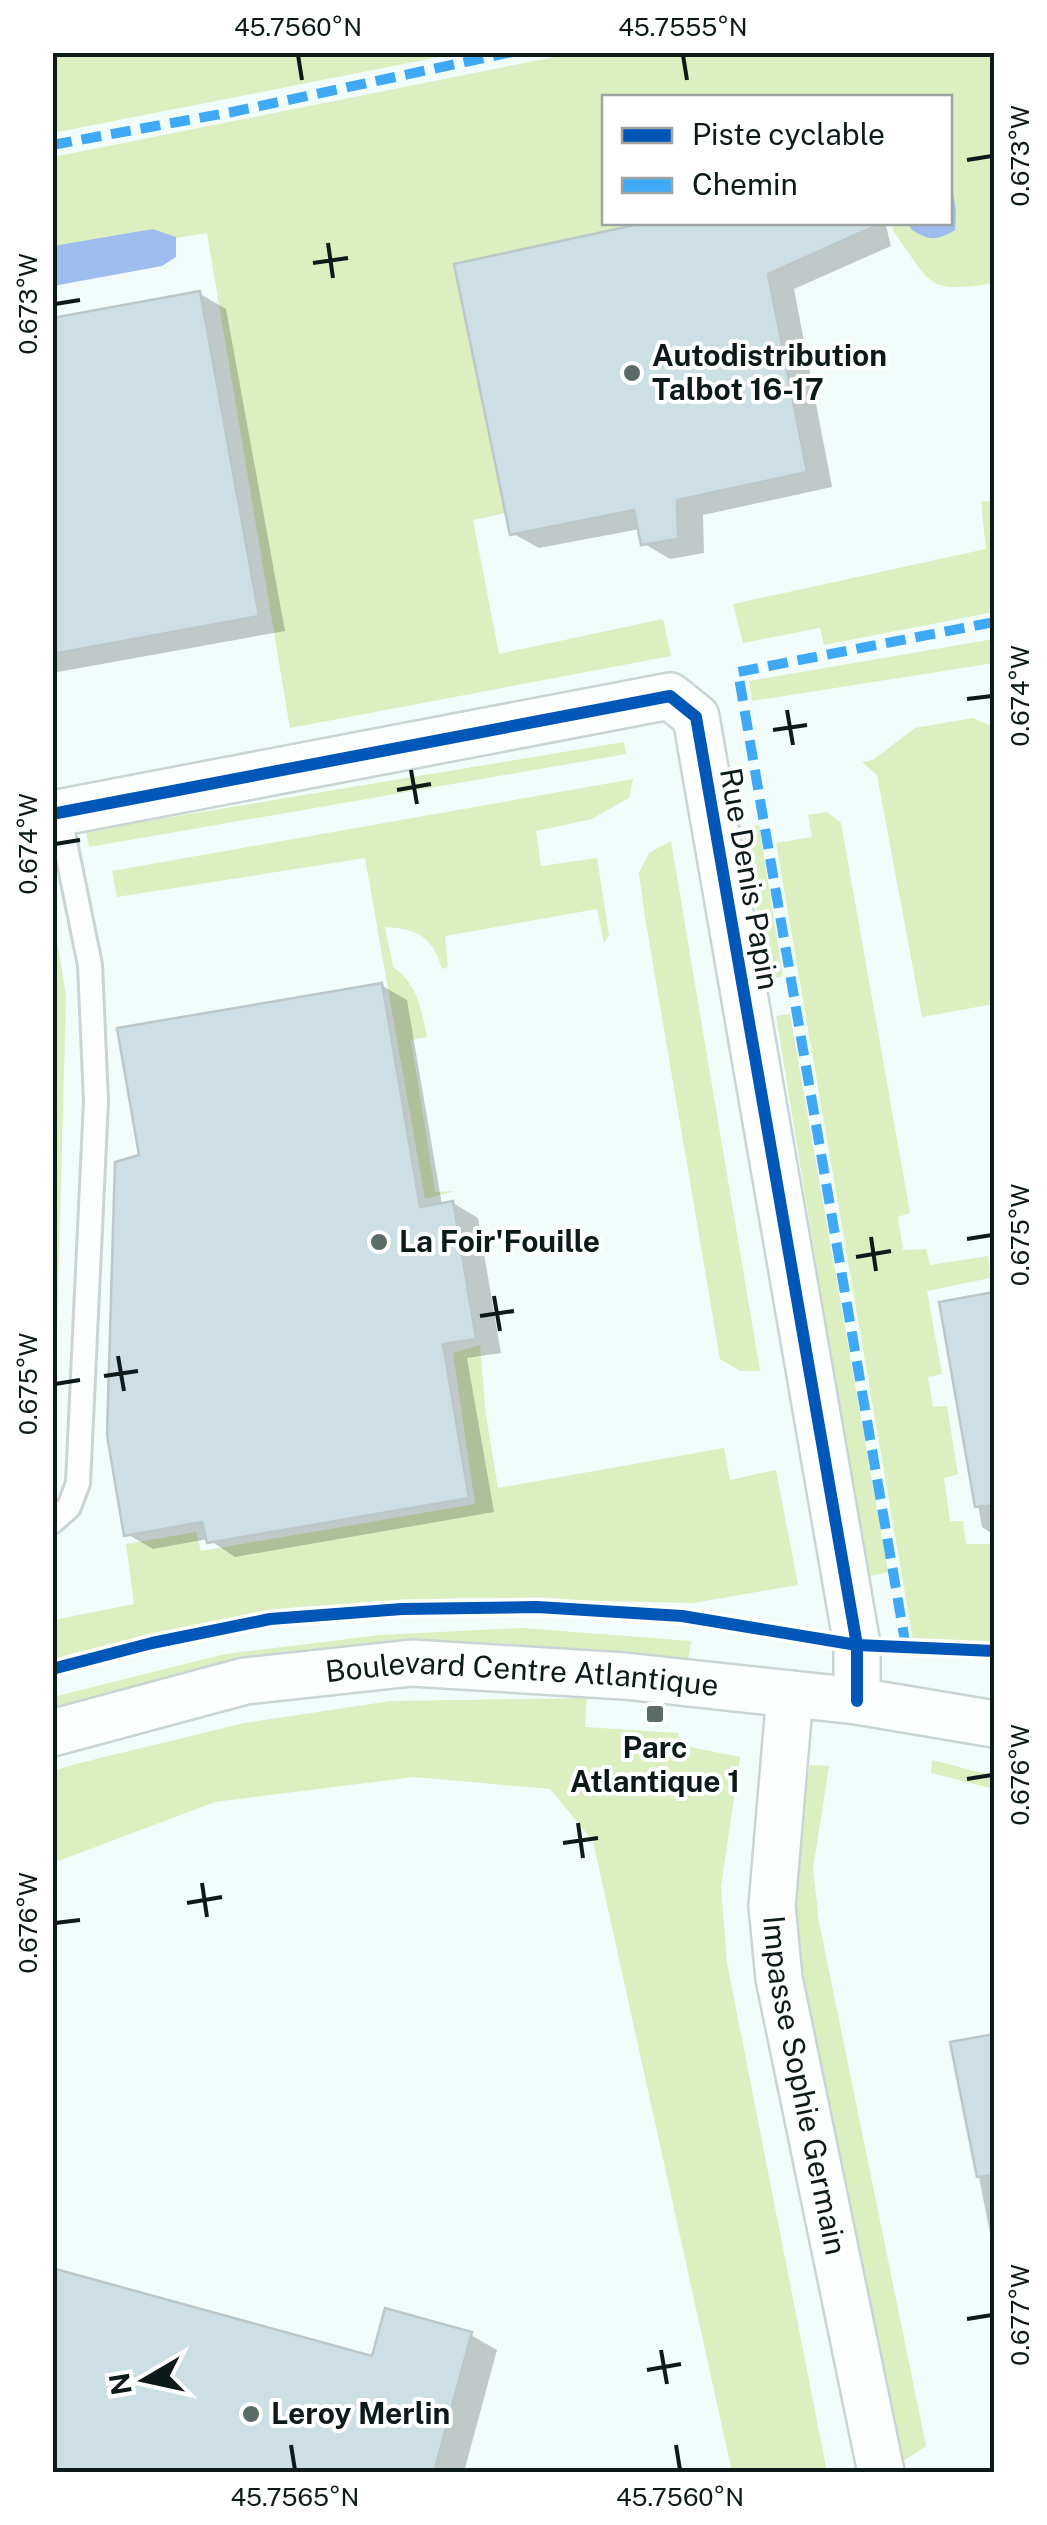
<svg xmlns="http://www.w3.org/2000/svg" width="1047" height="2525" viewBox="0 0 1047 2525" font-family="'Public Sans',sans-serif">
<style>
.green{fill:#dbefc0}
.water{fill:#9fbcee}
.shadow{fill:#0003}
.building{fill:#ccdfe5;stroke:#bdc7c8;stroke-width:2.5}
.lines{fill:none;stroke-linecap:round;stroke-linejoin:round}
.lane-casing{stroke:#c9d5d4;stroke-width:28}
.street-casing{stroke:#c9d5d4;stroke-width:50}
.lane{stroke:#fdfffe;stroke-width:22}
.street{stroke:#fdfffe;stroke-width:45}
.quiet{stroke:#3fa9f5;stroke-width:10;stroke-dasharray:20 10;stroke-linecap:butt}
.cycleway-casing{stroke:#fff;stroke-width:19}
.cycleway{stroke:#0057b8;stroke-width:12}
.ticks{fill:none;stroke:#0c1b1a;stroke-width:4}
.poi-dot{fill:#5c6a68;stroke:#fff;stroke-width:4}
.labels{text-anchor:middle;stroke-width:8;stroke-linejoin:round;paint-order:stroke}
.poi-label{font-size:30px;font-weight:bold;fill:#0c1b1a;stroke:#fff;text-anchor:start}
.street-label{font-size:30px;fill:#0c1b1a;stroke:#fff}
.neatline{fill:none;stroke:#0c1b1a;stroke-width:4}
.ticks-label{font-size:25px;text-anchor:middle;fill:#0c1b1a}
</style>
<rect width="100%" height="100%" fill="#f2fcfa"/>
<!-- green -->
<g class="green">
<polygon points="52,53 53,52 459,53 53,133"/>
<path d="M575,53H994V283C926,294 932,285 894,232L892,223L950,222V98H604V222L649,223L454,264L505,513L473,520L499,654L663,619L671,656L290,728L207,233L53,259V157Z"/>
<polygon points="994,500 994,612 824,645 820,628 743,643 733,604 986,549 981,502"/>
<polygon points="994,639 994,663 752,701 749,681"/>
<polygon points="973,718 994,727 994,1004 922,1017 877,775 862,762 873,760 915,728"/>
<polygon points="624,742 626,754 89,847 86,831"/>
<path d="M633,779L629,798L592,819L536,831L541,866L597,858L609,935L604,943L597,909L445,936L448,967L442,969C432,937 419,929 385,927L393,967C418,984 421,1009 427,1037L411,1040L435,1192L455,1191L425,1199L365,858L117,897L112,871Z"/>
<polygon points="827,812 841,823 910,1213 898,1217 903,1250 926,1249 930,1265 988,1256 990,1278 927,1291 942,1374 928,1377 933,1407 947,1406 958,1474 944,1478 950,1521 963,1521 966,1544 994,1544 994,1646 913,1640 776,843 812,837 808,815"/>
<polygon points="759,825 783,976 768,980 743,828"/>
<polygon points="671,841 760,1371 740,1371 720,1359 645,917 639,873 649,853"/>
<polygon points="53,915 66,996 53,1489 52,1489"/>
<polygon points="790,1014 888,1572 867,1577 776,1016"/>
<polygon points="480,1345 486,1416 498,1488 724,1448 730,1480 776,1470 798,1585 693,1603 458,1598 281,1609 152,1635 53,1661 53,1620 134,1604 126,1544 196,1532 201,1551 475,1504 453,1353"/>
<polygon points="522,1628 691,1641 688,1662 567,1652 53,1718 53,1697 225,1654 380,1635"/>
<polygon points="587,1698 585,1727 678,1733 680,1745 740,1757 721,1887 727,1963 827,2472 732,2472 593,1841 550,1789 414,1777 215,1802 53,1863 53,1771 76,1764 244,1723 391,1701"/>
<polygon points="932,1760 994,1776 994,1789 931,1773"/>
<polygon points="810,1765 829,1766 813,1869 819,1922 926,2446 900,2463 792,1934 796,1839"/>
</g>
<!-- water -->
<g class="water">
<path d="M950,174L956,211L955,230C937,241 928,241 911,229L909,223L950,222Z"/>
<polygon points="153,229 176,237 176,257 162,266 53,286 53,246"/>
</g>
<!-- shadow -->
<g class="shadow">
<polygon points="661,222 885,222 891,246 794,289 832,487 703,515 704,553 670,559 643,543 640,529 539,548 512,533"/>
<polygon points="200,294 226,309 285,631 52,673 52,321"/>
<polygon points="381,985 407,1000 442,1205 453,1203 478,1218 501,1353 467,1358 494,1512 235,1557 208,1539 153,1549 127,1534 142,1157"/>
<polygon points="994,1295 994,1535 982,1527 942,1304"/>
<polygon points="994,2036 994,2254 953,2044"/>
<polygon points="52,2271 373,2360 471,2335 497,2350 464,2472 52,2472"/>
</g>
<!-- building -->
<g class="building">
<polygon points="649,222 884,222 768,274 807,472 677,500 678,539 641,545 634,510 510,535 454,264"/>
<polygon points="200,291 259,616 52,654 52,318"/>
<polygon points="382,983 420,1207 453,1201 476,1339 443,1344 469,1498 207,1543 202,1522 124,1536 107,1435 115,1162 139,1155 117,1028"/>
<polygon points="994,1292 994,1505 975,1507 939,1302"/>
<polygon points="994,2034 994,2175 977,2177 950,2042"/>
<polygon points="52,2268 372,2356 385,2308 472,2332 434,2472 52,2472"/>
</g>
<g class="lines">
<!-- lane casing -->
<g class="lane-casing">
<polyline id="lane" points="52,1522 69,1507 78,1483 96,1101 90,965 59,813"/>
</g>
<!-- street casing -->
<g class="street-casing">
<g id="street">
<polyline points="52,814 670,696 696,717 857,1645 857,1701"/>
<path id="s1" d="M790,1694L772,1906L779,1978L881,2472"/>
<path id="s2" d="M52,1733L245,1681L412,1663L624,1676L857,1701L994,1724"/>
</g>
</g>
<!-- lane -->
<use href="#lane" class="lane"/>
<!-- street -->
<use href="#street" class="street"/>
<!-- quiet -->
<g class="quiet">
<polyline points="52,145 232,112 512,52"/>
<polyline points="906,1647 738,672 994,622"/>
</g>
<!-- cycleway casing -->
<g class="cycleway-casing">
<g id="cycleway">
<polyline points="52,814 670,696 696,717 857,1645 857,1701"/>
<polyline points="52,1669 152,1643 270,1619 402,1609 537,1607 682,1616 857,1645 994,1651"/>
</g>
</g>
<!-- cycleway -->
<use href="#cycleway" class="cycleway"/>
</g>
<!-- ticks -->
<path class="ticks" d="M298,55L302,80M683,55L687,80M967,160L992,156M328,243L333,278M313,263L348,258M55,304L80,300M967,699L992,696M787,710L793,745M773,730L807,725M411,770L417,804M397,790L431,784M55,844L80,840M871,1237L876,1271M967,1239L992,1235M856,1257L891,1251M494,1296L500,1331M480,1316L514,1311M118,1356L124,1391M104,1376L138,1371M55,1384L80,1380M967,1779L992,1775M578,1823L583,1858M563,1843L598,1838M202,1883L207,1917M187,1903L222,1897M55,1923L80,1920M967,2319L992,2315M661,2350L667,2384M647,2370L681,2364M291,2445L295,2470M676,2445L680,2470"/>
<!-- markers -->
<g class="poi-dot">
<circle cx="632" cy="373" r="10"/>
<circle cx="379" cy="1242" r="10"/>
<rect x="645" y="1704" width="20" height="20" rx="5"/>
<circle cx="251" cy="2414" r="10"/>
</g>
<g class="labels">
<!-- poi labels -->
<g class="poi-label">
<text x="652" y="366">Autodistribution<tspan x="652" dy="34">Talbot 16-17</tspan></text>
<text x="399" y="1252">La Foir'Fouille</text>
<text x="655" y="1758" text-anchor="middle">Parc<tspan x="655" dy="34">Atlantique 1</tspan></text>
<text x="271" y="2424">Leroy Merlin</text>
</g>
<!-- street labels -->
<g class="street-label">
<text transform="translate(749 879) rotate(80)" y="10">Rue Denis Papin</text>
<text dy="10" stroke="none"><textPath href="#s2" startOffset="478">Boulevard Centre Atlantique</textPath></text>
<text dy="10" stroke="none"><textPath href="#s1" startOffset="395">Impasse Sophie Germain</textPath></text>
</g>
</g>
<!-- border -->
<rect width="1047" height="2525" fill="none" stroke="#ffffff" stroke-width="110"/>
<!-- legend -->
<rect x="602" y="95" width="350" height="130" fill="#ffffff" stroke="#9ea4a3" stroke-width="2.5"/>
<rect x="622" y="128" width="50" height="15" fill="#0057b8" stroke="#9ea4a3" stroke-width="2.5"/>
<text x="692" y="145" font-size="30" fill="#0c1b1a">Piste cyclable</text>
<rect x="622" y="178" width="50" height="15" fill="#3fa9f5" stroke="#9ea4a3" stroke-width="2.5"/>
<text x="692" y="195" font-size="30" fill="#0c1b1a">Chemin</text>
<!-- north arrow -->
<g transform="translate(145 2380) rotate(261)" stroke="#ffffff" stroke-width="8" paint-order="stroke">
<path d="M0-8L18 38L0 25L-18 38Z" fill="#0c1b1a"/>
<text y="-15" font-size="28" font-weight="bold" text-anchor="middle" fill="#0c1b1a">N</text>
</g>
<rect x="55" y="55" width="937" height="2415" class="neatline"/>
<g class="ticks-label">
<text x="298" y="36">45.7560°N</text>
<text x="683" y="36">45.7555°N</text>
<text transform="translate(1020 156) rotate(-90)" y="9">0.673°W</text>
<text transform="translate(28 304) rotate(-90)" y="9">0.673°W</text>
<text transform="translate(1020 696) rotate(-90)" y="9">0.674°W</text>
<text transform="translate(28 844) rotate(-90)" y="9">0.674°W</text>
<text transform="translate(1020 1235) rotate(-90)" y="9">0.675°W</text>
<text transform="translate(28 1384) rotate(-90)" y="9">0.675°W</text>
<text transform="translate(1020 1775) rotate(-90)" y="9">0.676°W</text>
<text transform="translate(28 1923) rotate(-90)" y="9">0.676°W</text>
<text transform="translate(1020 2315) rotate(-90)" y="9">0.677°W</text>
<text x="295" y="2506">45.7565°N</text>
<text x="680" y="2506">45.7560°N</text>
</g>
</svg>
